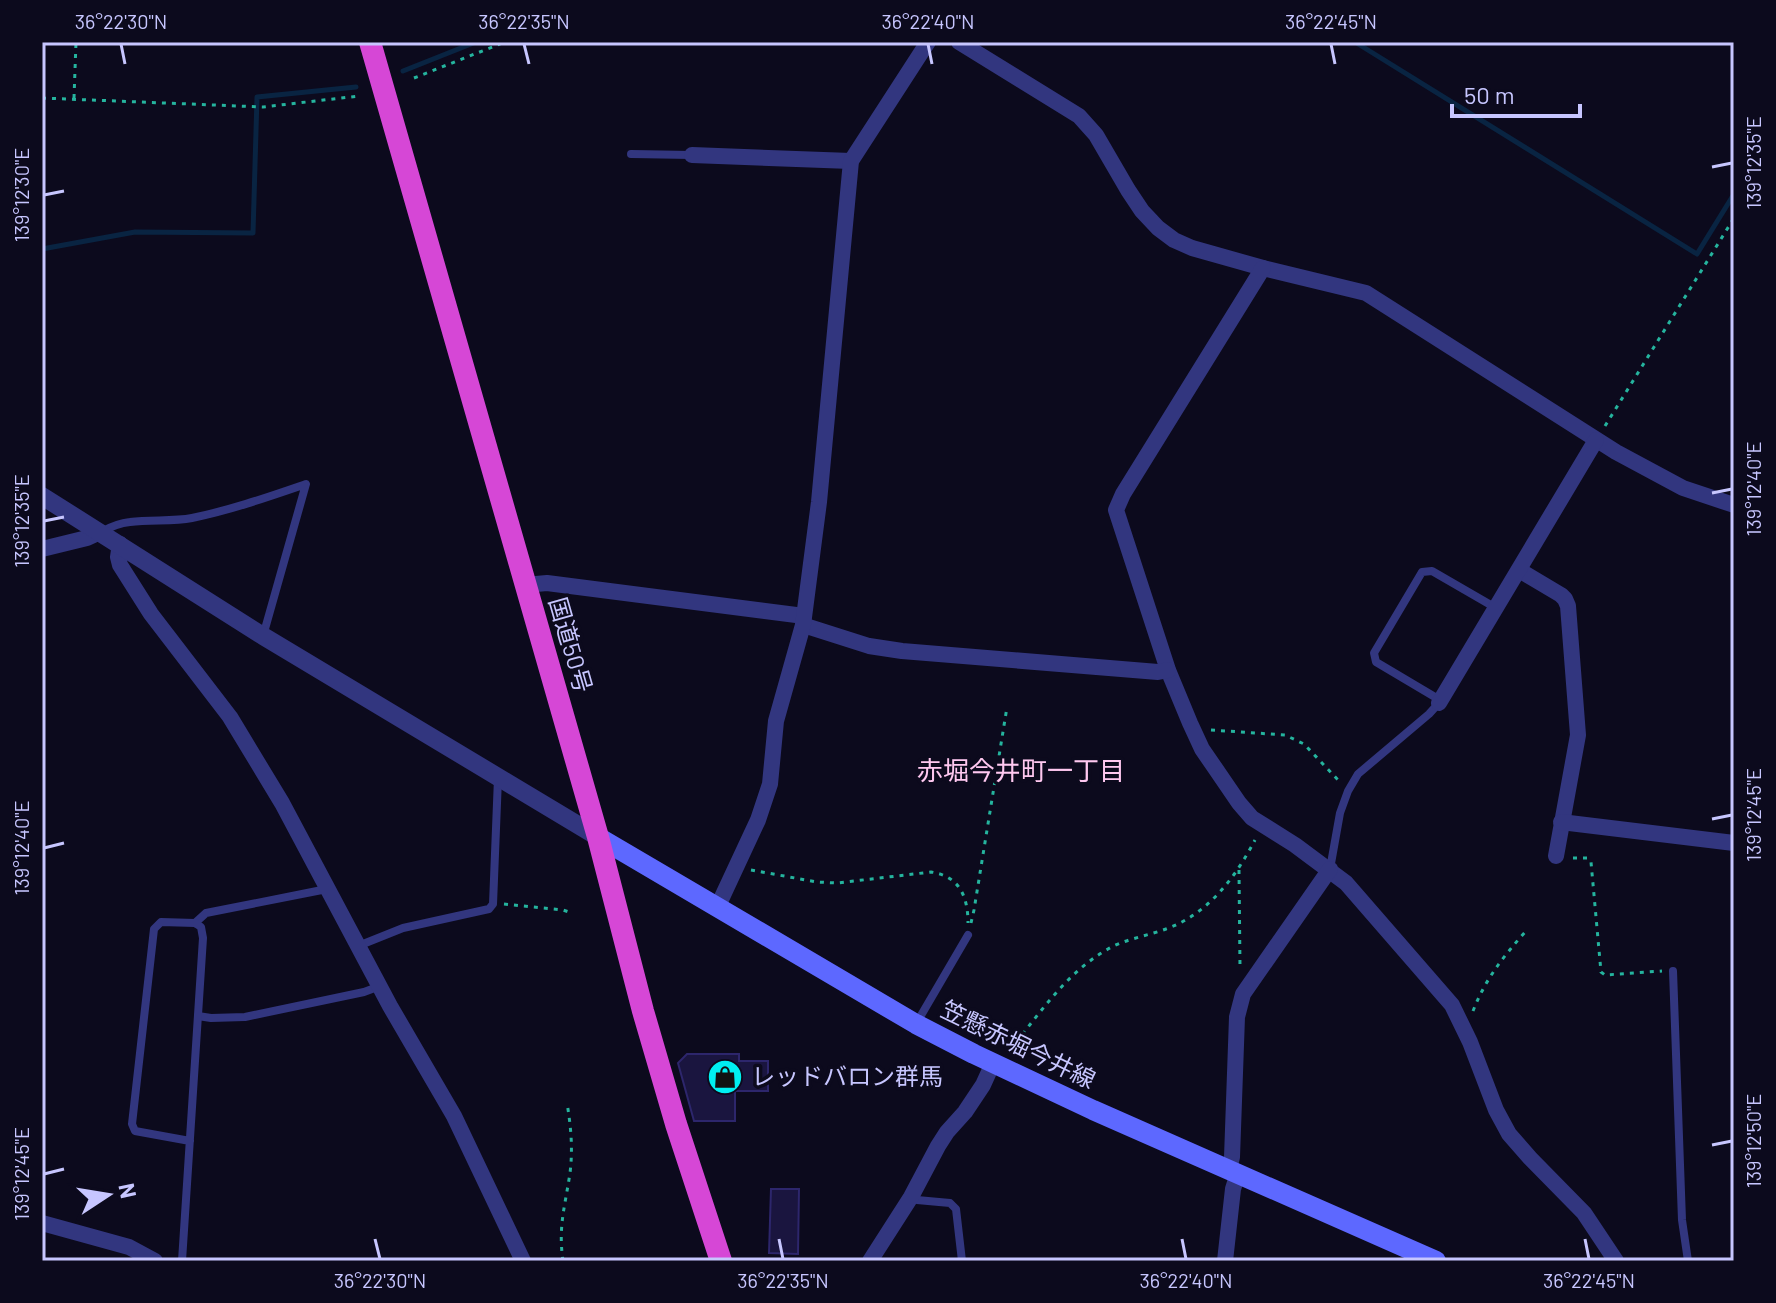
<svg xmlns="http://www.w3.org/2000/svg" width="1776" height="1303" viewBox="0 0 1776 1303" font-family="Barlow,'Noto Sans JP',sans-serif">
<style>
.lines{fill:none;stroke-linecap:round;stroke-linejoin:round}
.stream{stroke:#092442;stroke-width:5}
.building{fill:#1a153f;stroke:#2d266c;stroke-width:2}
.path{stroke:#25b49e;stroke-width:3;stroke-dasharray:4 6;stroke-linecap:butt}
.service{stroke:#32367f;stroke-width:8}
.minor{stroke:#32367f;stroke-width:16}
.tertiary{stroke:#32367f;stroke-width:18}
.secondary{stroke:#5d68ff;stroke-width:20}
.trunk{stroke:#d647d6;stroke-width:22}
.ticks{fill:none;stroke:#c7c6ff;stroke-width:3}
.labels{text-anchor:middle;stroke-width:7;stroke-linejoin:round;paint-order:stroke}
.street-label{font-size:24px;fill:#c7c6ff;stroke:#0c0a1d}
.poi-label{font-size:24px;fill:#c7c6ff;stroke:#0c0a1d;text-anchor:start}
.neighbourhood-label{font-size:26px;fill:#ffc8f0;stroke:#0c0a1d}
.neatline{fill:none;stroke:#c7c6ff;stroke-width:3}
.ticks-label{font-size:20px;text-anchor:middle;fill:#c7c6ff}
</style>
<rect width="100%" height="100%" fill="#0c0a1d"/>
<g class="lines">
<!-- stream -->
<g class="stream">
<polyline points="1355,42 1697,254 1734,194"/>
<polyline points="403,71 476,42"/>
<polyline points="42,249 135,232 253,233 257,97 356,87"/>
</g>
</g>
<!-- building -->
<g class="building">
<polygon points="687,1054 739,1054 739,1061 768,1061 768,1091 735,1091 735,1121 694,1121 678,1063"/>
<polygon points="771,1189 799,1189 798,1254 769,1253"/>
</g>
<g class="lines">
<!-- path -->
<g class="path">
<polyline points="414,78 505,42"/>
<polyline points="42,98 263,107 359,96"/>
<polyline points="74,98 76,42"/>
<polyline points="1605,426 1734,218"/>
<polyline points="1211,730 1285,735 1304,744 1340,782"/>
<polyline points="1573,858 1587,858 1591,862 1601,972 1605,975 1662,971"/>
<path d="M751,870L817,882L837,883L931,872C959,876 968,896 968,923"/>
<polyline points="1239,870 1240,967"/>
<polyline points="504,904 563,910 572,913"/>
<polyline points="971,923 974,910 1007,707"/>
<path d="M1473,1011C1486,978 1503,957 1526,931"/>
<path d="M1010,1050C1040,1013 1066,973 1108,949C1125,939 1147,936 1166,929C1208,914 1235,878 1255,840"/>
<path d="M563,1261C558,1226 565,1207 570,1173C573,1149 571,1127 567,1103"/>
</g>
<!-- service -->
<g class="service">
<polyline points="631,154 692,155"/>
<path d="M101,532C110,527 120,523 130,522C151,519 172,522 192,518C231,510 268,497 306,484L263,636"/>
<polyline points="1440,700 1376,662 1374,653 1422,572 1432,571 1496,608"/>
<polyline points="1330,869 1340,813 1348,791 1358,774 1429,714 1439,703"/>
<polyline points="195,923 206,913 327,889"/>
<polyline points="358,946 403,928 489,909 493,904 498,778"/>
<polyline points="1673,971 1682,1220 1688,1261"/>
<polyline points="198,1016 211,1018 245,1017 364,992 380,986"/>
<polyline points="916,1024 968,935"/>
<polyline points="911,1197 917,1200 950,1203 956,1209 962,1261"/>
<polyline points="182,1261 203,938 201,927 195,923 161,922 154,929 132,1124 135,1131 190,1141"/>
</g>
<!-- minor -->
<g class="minor">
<polyline points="959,42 1079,116 1096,135 1128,190 1142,211 1158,228 1174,240 1192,248 1263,268 1366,293 1616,452 1683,488 1734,505"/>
<polyline points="692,155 851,161"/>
<polyline points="1263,268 1123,494 1116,510 1168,670 1190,723 1202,749 1213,765 1239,803 1252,818 1295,845 1346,883 1452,1005 1470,1042 1496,1110 1509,1134 1530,1158 1584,1213 1616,1261"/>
<polyline points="120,544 118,557 120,565 151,614 230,717 282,803 390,1006 454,1116 523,1261"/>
<polyline points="42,549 87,538 100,532"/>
<polyline points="1519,570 1561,595 1565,599 1568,606 1578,735 1556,856"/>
<polyline points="526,587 536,584 547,583 804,616"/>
<polyline points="803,625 869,646 902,651 1158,672 1168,670"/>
<polyline points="1439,703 1596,440"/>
<polyline points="1561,822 1734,843"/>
<polyline points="717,908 758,820 770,784 776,721 803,625 819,502 851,161 928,42"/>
<polyline points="1229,1170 1232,1157 1237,1017 1243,994 1330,869"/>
<polyline points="42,1223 129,1247 155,1261"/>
<polyline points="870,1261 911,1197 938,1146 947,1132 965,1112 983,1085 993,1063"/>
<polyline points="1225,1261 1233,1189 1238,1173"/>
</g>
<!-- tertiary -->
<polyline class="tertiary" points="42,496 263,636 598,837"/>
<!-- secondary -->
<polyline class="secondary" points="598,837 916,1024 974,1054 1093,1110 1436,1261"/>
<!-- trunk -->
<polyline class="trunk" points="370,42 598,837 643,1011 676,1124 721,1261"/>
</g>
<!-- ticks -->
<path class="ticks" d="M121,44L125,64M524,44L529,64M928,44L932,64M1331,44L1335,64M1712,167L1732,163M44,195L64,191M1712,493L1732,489M44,521L64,517M1712,819L1732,815M44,848L64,843M1712,1145L1732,1141M44,1174L64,1169M375,1239L380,1259M779,1239L783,1259M1182,1239L1186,1259M1585,1239L1589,1259"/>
<!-- icons -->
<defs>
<g id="shop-disc" transform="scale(1.8)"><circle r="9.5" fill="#00eff1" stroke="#0c0a1d"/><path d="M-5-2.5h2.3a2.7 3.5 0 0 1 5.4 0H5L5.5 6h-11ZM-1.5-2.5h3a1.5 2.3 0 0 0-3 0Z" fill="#111"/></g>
</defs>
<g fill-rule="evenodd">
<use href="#shop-disc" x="725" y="1077"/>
</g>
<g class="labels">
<!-- street labels -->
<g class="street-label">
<text transform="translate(570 645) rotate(74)" y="8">国道50号</text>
<text transform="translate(1018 1045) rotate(26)" y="8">笠懸赤堀今井線</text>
</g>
<!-- poi labels -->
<g class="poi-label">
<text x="751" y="1085">レッドバロン群馬</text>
</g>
<!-- neighbourhood labels -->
<g class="neighbourhood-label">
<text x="1021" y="780">赤堀今井町一丁目</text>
</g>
</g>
<!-- border -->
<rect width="1776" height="1303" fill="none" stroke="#0c0a1d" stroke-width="88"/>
<!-- north arrow -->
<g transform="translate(108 1195) rotate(78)" stroke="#0c0a1d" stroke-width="6" paint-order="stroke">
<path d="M0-6L14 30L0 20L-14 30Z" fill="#c7c6ff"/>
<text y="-12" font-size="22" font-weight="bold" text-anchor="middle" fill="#c7c6ff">N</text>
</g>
<!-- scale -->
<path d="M1452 104v12h128v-12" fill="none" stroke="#c7c6ff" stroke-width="4"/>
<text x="1464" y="104" font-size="24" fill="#c7c6ff" stroke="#0c0a1d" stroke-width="6" paint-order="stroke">50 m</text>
<rect x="44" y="44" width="1688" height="1215" class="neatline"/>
<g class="ticks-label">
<text x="121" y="29">36°22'30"N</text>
<text x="524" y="29">36°22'35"N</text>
<text x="928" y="29">36°22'40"N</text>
<text x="1331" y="29">36°22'45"N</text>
<text transform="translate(1754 163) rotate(-90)" y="7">139°12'35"E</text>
<text transform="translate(22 195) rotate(-90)" y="7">139°12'30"E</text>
<text transform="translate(1754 489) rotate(-90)" y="7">139°12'40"E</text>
<text transform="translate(22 521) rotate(-90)" y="7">139°12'35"E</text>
<text transform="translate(1754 815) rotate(-90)" y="7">139°12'45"E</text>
<text transform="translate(22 848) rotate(-90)" y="7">139°12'40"E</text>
<text transform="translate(1754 1141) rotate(-90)" y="7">139°12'50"E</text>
<text transform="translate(22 1174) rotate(-90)" y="7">139°12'45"E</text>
<text x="380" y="1288">36°22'30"N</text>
<text x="783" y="1288">36°22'35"N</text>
<text x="1186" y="1288">36°22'40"N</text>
<text x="1589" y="1288">36°22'45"N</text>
</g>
</svg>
